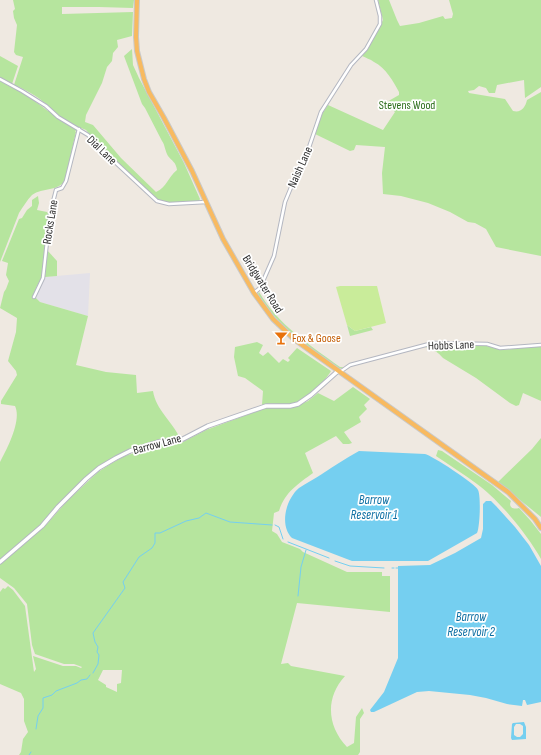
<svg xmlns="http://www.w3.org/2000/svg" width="541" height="755" viewBox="0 0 541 755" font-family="'Sofia Sans Condensed',sans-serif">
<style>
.industrial{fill:#e3e1e8}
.green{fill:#b6e59e;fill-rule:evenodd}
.pitch{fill:#c9ec9a}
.water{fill:#75cff0;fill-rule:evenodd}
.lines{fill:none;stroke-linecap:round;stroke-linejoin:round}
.stream{stroke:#75cff0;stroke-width:1}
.minor-casing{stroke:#b4b7c1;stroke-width:4.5}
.secondary-casing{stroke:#b4b7c1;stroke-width:5.5}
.trunk-casing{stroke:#c9c9c9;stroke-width:6}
.minor{stroke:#fff;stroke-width:2.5}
.secondary{stroke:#fff;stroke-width:3.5}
.trunk{stroke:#f8ba60;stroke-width:4}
.labels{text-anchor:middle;stroke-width:3.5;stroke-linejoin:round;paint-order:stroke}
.park-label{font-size:12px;fill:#2c6e1b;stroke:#fff}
.street-label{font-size:12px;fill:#2e2e2e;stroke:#fff}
.food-label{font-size:12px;fill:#c56008;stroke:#fff;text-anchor:start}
.water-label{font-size:13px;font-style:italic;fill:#0d6fa3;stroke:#fff}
</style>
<rect width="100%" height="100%" fill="#efe9e1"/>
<!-- industrial -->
<polygon class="industrial" points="90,273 88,316 40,302 36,298 45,277"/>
<!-- green -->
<g class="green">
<path d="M13,0H134L133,8L99,7H62V14L133,12L132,36L117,40L118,47L113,53L112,61L107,67L102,83L86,115L85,122L93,125L121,158L156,192C167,187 168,177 177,170C176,162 172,161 168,156C165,151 165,145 162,141L145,108L142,104L124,56L132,49L133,65L139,78L184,163L200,199L199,201L167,203L157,199L101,148L86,130L81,128L75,131L76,132L65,180C58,192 43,187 32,195C27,200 23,207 19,213L0,262V81L28,96L48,111H53C42,99 29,91 14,85L23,57L16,55L14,52L17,25L14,18L13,11L15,9Z"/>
<path d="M378,0H389L397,20L400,26L419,23L443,16L445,19L452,18L453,14L449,0H541V87L525,98L524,80L497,85L495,93H489L486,88L479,86L474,90L468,91L469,93L505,99L513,111C521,113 525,108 527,100L541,92V256L496,247L486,229L475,223L468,222L450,212L428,203L401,196L383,194L382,173L385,147L356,145L354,150L350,151L315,134L322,114L328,105L383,130L395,112L385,103L399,95V92C393,81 386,68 374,62C370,59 366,58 362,56L368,49L383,20Z"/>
<polygon points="0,56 18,66 12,84 0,78"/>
<path d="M38,196L39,203L37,210L47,212L48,214L42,277L36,288L34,296L40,302L88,316L76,365L106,372L136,375L137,393L153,391C156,410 172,421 180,438C151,445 127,448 102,465L42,524L0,560V462C7,449 22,420 15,406L1,404V401L17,375L16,371L8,361L16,332L17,318L0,308L4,292L6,289L9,281L6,275L8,263L2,261L19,219L22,218L27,210L32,206V200Z"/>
<polygon points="47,250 57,261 57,276 45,277"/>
<path d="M259,292C278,325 310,345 340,367H344L339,369C308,346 279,329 258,294Z"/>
<polygon points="347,325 355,331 371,327 373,330 350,336"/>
<path d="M257,342L263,345L259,353L263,356L268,352L279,363L283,359L288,362L290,360L288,358L297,348L331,371C323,384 306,402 290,404C281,405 272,402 262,405L263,391L245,378L238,376L234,357L235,347Z"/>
<path d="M435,344L483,345L502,350L531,347H541V401L523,393L519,405L516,406L510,403L476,378L443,358C438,352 433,349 425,347Z"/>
<path d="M353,387L370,399L364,405L367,409L359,417L361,422L344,432L352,443L349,444H343L336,436L305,453L313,473C298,484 285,492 279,511L274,513L272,531L277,534L282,542L300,549L303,552L347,572H382V576H390V612L297,603L281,664L288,663L291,666L345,676C325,698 327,726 347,747L354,743L356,717L362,708L364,713L360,719V752L358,755H19L21,752L23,739L28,732L24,721V699L21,693L0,684V592L3,588L5,589L8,586L13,590L25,606L34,672L36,669L33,656L63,666H76L81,668L82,667L74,664H64L35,654L32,645L27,604L14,588L0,578V564L46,525L67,501L98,472L112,463L125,456L164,443H181L206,430L260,410L269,407L292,408L299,405L308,401L318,393L334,401ZM103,670H122L121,683L117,684V692L106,687V685L98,680Z"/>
<polygon points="541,438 541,517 498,482 532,449"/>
<path d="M438,450L442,451L492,485L511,501C508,507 513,510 519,508L530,520L541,534V559C528,535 499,500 477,484C464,474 449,465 436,456Z"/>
</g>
<!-- pitch -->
<polygon class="pitch" points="340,286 377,286 386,323 355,331 347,325 336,287"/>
<!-- water -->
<g class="water">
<path d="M359,451L425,454C431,455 476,484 478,490C481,495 480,527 477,533L428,561H352L292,538C279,525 286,499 299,488C306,483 315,479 322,474C334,466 346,458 359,451Z"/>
<polygon points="486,501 491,501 496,506 515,527 529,545 541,566 541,702 527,705 525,700 523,700 522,706 507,704 486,698 470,695 429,691 417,692 374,712 371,712 370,710 384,692 398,658 398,566 430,565 455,553 481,538 483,529 483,504"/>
<path d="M524,722L526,727V739L512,740L511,738L512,724L513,723ZM516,724H520L523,726V734L520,737H517L514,735V727Z"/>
</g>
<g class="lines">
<!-- stream -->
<g class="stream">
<polyline points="275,525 279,527 283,539"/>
<polyline points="288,542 329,558"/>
<polyline points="335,561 350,566 384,568"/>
<polyline points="392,568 394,568"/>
<polyline points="396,568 398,568"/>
<polyline points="298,596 301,567 306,550"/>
<polyline points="93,673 98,664 99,655 97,652 98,647 95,642 93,633 125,588 123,582 139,557 152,548 155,543 155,533 160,533 186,521 199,518 206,513 230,522 272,525"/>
<polyline points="36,729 38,716 43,708 43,698 52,695 56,691 77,683 81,680 87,679 90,675"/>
<polyline points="29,755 31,752"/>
</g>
<!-- minor casing -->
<g class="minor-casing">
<g id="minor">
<polyline points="0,79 22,91 46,106 58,117 88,135 101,149 157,201 169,204 206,202"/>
<polyline points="254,293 260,288 274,256 285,202 292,185 302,168 321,112 351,65 366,49 380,24 380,16 376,0"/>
<polyline points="34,297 43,278 50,214 56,190 62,188 66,181 79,129"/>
<polyline points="340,372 350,365 433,343 487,344 500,348 541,345"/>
</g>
</g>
<!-- secondary casing -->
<g class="secondary-casing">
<polyline id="secondary" points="0,562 42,526 58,507 86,479 99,468 116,458 130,451 158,442 183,439 208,426 266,406 290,406 298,404 311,395 338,371"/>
</g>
<!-- trunk casing -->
<g class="trunk-casing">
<polyline id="trunk" points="137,0 136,37 137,51 144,79 149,92 164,118 192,171 223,239 254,293 273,319 294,339 508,492 535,519 541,528"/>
</g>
<!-- minor -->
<use href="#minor" class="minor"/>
<!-- secondary -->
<use href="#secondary" class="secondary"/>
<!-- trunk -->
<use href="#trunk" class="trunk"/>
</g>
<!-- icons -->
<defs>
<g id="bar-bare" transform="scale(1.08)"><path d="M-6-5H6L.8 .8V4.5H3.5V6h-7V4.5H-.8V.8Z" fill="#e8710a" stroke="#fff" stroke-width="2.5" paint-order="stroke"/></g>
</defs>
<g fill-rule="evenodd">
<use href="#bar-bare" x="281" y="338"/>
</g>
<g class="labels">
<!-- park labels -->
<g class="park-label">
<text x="407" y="109">Stevens Wood</text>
</g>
<!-- street labels -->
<g class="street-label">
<text transform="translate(102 150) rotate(44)" y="4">Dial Lane</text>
<text transform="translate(300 167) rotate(-66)" y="4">Naish Lane</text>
<text transform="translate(50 222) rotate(-81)" y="4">Rocks Lane</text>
<text transform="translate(263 284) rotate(58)" y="4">Bridgwater Road</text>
<text transform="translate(451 345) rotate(-2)" y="4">Hobbs Lane</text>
<text transform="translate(157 444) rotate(-15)" y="4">Barrow Lane</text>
</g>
<!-- food labels -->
<g class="food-label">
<text x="292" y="342">Fox &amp; Goose</text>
</g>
<!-- water labels -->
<g class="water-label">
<text x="374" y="504">Barrow<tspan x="374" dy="15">Reservoir 1</tspan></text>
<text x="471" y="621">Barrow<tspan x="471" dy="15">Reservoir 2</tspan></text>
</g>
</g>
</svg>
